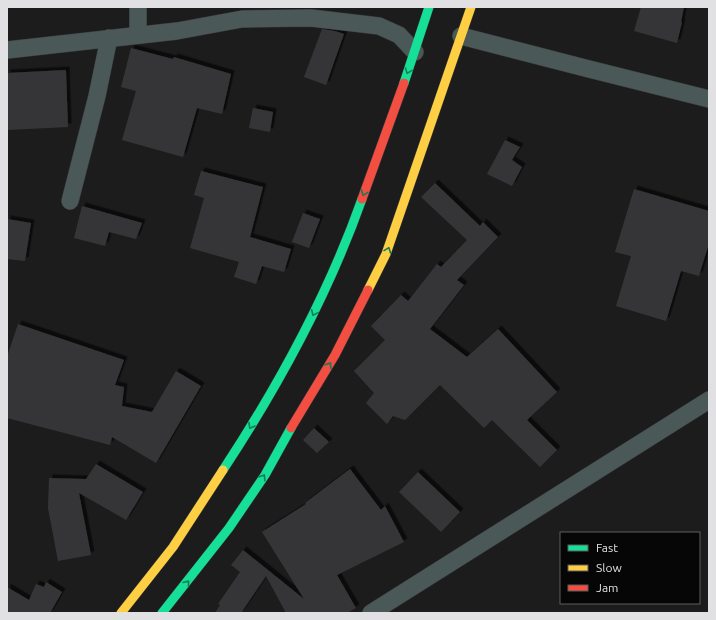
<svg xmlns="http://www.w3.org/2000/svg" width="716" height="620" viewBox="0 0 716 620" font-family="Ubuntu,sans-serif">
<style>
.building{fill:#363637;filter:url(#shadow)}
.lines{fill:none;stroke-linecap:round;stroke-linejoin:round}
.street-casing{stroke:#383739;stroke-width:18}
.fast-casing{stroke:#383739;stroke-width:10}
.slow-casing{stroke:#383739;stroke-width:10}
.jam-casing{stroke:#383739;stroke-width:10}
.street{stroke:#4a5857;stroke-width:17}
.fast{stroke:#16e098;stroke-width:9}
.slow{stroke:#ffcf43;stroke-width:9}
.jam{stroke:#f24e42;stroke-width:9}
.oneway{stroke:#0f7e57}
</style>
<defs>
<filter id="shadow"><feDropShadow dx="3.5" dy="-3.5" stdDeviation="0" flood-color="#0009"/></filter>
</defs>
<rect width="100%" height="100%" fill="#1c1c1d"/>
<!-- building -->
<g class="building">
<polygon points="641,7 684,7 681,22 682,22 677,43 634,31"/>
<polygon points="322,29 335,31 344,34 326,85 304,77"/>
<polygon points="131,48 173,59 174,57 231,74 222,114 197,108 183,157 122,140 136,91 121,87"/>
<polygon points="66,70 68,127 7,130 7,73"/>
<polygon points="253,108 273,112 270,132 249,128"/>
<polygon points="505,140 520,147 512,160 522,167 512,186 487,174"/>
<polygon points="201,171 263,187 250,237 291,249 284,272 262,266 256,284 234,277 239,262 190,248 204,198 194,195"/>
<polygon points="435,183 480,226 483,222 498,237 457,280 464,285 430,329 467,357 498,329 557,392 527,420 557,450 540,467 492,420 484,428 440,385 405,420 393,416 387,424 366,403 374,393 354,371 385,340 371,326 401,295 408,301 437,264 441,267 467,240 421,197"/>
<polygon points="634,189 709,211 709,243 699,276 681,271 666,321 616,306 631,256 615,252"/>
<polygon points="82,206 142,223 136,239 109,232 105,246 74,238"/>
<polygon points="303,213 320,219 309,248 292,242"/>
<polygon points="7,219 31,223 25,261 7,259"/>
<polygon points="18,324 124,360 115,385 124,387 122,406 152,412 176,371 201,386 156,463 112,437 110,445 7,418 7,357"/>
<polygon points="314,428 329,442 317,453 303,440"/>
<polygon points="96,464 143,492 126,520 79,493 91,555 58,561 48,508 49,478 86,479"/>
<polygon points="350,469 381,510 385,506 404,542 337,575 356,608 347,613 286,613 266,576 241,613 215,613 220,605 218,604 240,572 231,565 243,550 304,599 262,532 306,504 305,503"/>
<polygon points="418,472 460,512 441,532 399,492"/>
<polygon points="46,582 62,592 50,613 7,613 7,587 29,600 36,584 44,587"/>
</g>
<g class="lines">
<!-- street casing -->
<g class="street-casing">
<g id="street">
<polyline points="138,7 138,35"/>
<polyline points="461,36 589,69 709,99"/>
<polyline points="7,50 177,31 242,19 311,18 379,26 399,35 415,52"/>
<polyline points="70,201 97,96 109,38"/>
<polyline points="371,613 709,400"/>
</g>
</g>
<!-- fast casing -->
<g class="fast-casing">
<g id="fast">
<polyline points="404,83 429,7"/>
<path d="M223,470C279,385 328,295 362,199"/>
<polyline points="162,613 229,528 265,475 291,428"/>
</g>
</g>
<!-- slow casing -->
<g class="slow-casing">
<g id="slow">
<polyline points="368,290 386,254 471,7"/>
<polyline points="121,613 173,547 223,470"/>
</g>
</g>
<!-- jam casing -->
<g class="jam-casing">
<g id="jam">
<polyline points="362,199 404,83"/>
<polyline points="291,428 335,355 368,290"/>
</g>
</g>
<!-- street -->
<use href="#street" class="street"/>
<!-- fast -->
<use href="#fast" class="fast"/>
<!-- slow -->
<use href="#slow" class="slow"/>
<!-- jam -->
<use href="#jam" class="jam"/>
</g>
<!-- one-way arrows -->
<defs><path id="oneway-chevron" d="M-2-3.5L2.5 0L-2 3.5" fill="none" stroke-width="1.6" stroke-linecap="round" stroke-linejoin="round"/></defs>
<g class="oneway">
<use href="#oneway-chevron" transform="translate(408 71) rotate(110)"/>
<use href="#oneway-chevron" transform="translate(364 193) rotate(110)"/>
<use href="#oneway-chevron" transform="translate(388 250) rotate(-70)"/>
<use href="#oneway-chevron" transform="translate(314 313) rotate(114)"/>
<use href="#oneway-chevron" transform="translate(329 365) rotate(-58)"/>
<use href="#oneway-chevron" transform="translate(251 426) rotate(120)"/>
<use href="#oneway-chevron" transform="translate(263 477) rotate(-57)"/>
<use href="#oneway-chevron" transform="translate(187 583) rotate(-52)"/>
</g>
<!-- border -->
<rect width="716" height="620" fill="none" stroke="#e1e0e2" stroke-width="16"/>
<!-- legend -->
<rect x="560" y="532" width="140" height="72" fill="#060607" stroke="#5e5d5f"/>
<rect x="568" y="545" width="20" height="6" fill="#16e098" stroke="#5e5d5f"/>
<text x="596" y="552" font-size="12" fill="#e1e0e2">Fast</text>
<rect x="568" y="565" width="20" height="6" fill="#ffcf43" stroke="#5e5d5f"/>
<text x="596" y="572" font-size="12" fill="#e1e0e2">Slow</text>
<rect x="568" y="585" width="20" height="6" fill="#f24e42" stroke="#5e5d5f"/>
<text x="596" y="592" font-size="12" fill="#e1e0e2">Jam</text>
</svg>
